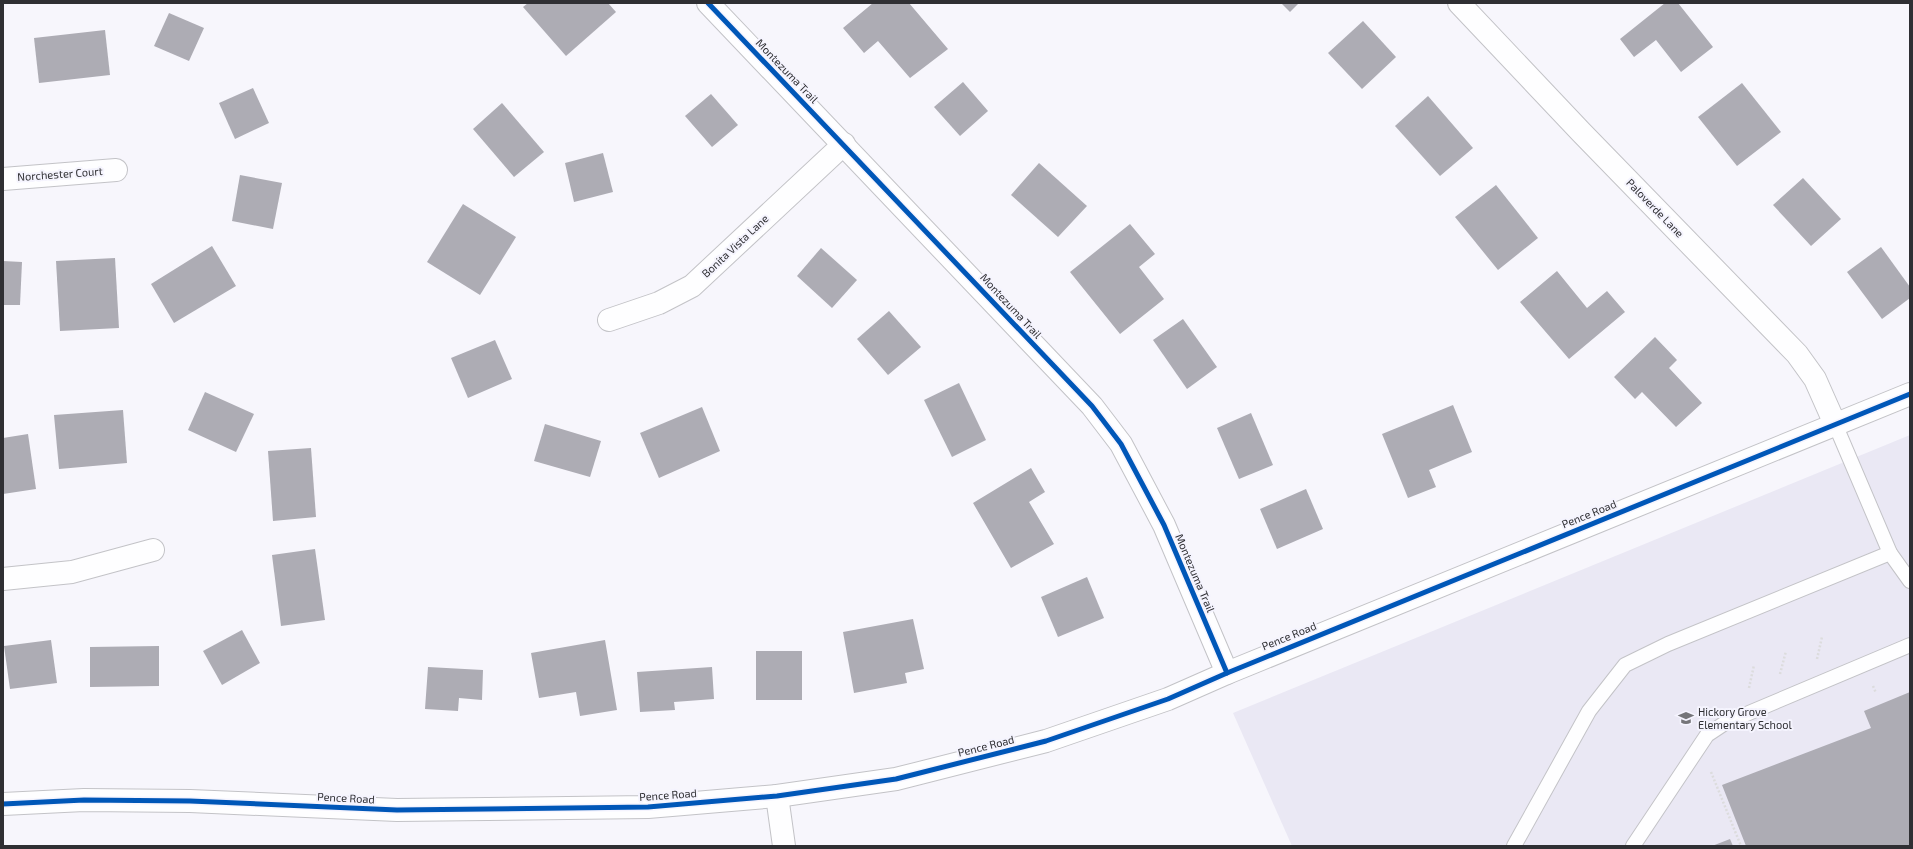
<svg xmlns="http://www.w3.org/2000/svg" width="1913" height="849" viewBox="0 0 1913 849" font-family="'Exo 2',sans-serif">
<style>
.built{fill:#eae8f4}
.building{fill:#adacb4}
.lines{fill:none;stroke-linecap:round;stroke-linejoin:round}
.service-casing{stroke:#c3c3c7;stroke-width:16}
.minor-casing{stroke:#c3c3c7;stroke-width:24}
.tertiary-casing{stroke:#c3c3c7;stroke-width:24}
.path{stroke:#dcdcdd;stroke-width:2.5;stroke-dasharray:2 2;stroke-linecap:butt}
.service{stroke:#fefeff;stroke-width:14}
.minor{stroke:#fefeff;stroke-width:22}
.tertiary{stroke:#fefeff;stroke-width:22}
.cycleway-casing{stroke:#f5f4fe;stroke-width:8}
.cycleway{stroke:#0057b8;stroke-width:5}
.labels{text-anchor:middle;stroke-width:4;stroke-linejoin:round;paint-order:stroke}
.street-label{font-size:11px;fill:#2f2f33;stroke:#f5f4fe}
.poi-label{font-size:11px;fill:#2f2f33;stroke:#f5f4fe;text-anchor:start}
</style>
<rect width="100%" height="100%" fill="#f7f6fc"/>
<!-- built -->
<polygon class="built" points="1910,435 1910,846 1292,846 1233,713"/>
<!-- building -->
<g class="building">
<polygon points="528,3 608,3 616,12 566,56 523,7"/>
<polygon points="873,3 909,3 948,49 910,78 878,41 864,53 843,28"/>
<polygon points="1281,3 1299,3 1290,12"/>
<polygon points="1665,3 1678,3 1713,47 1681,72 1656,40 1634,57 1620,39"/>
<polygon points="169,13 204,28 189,61 154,46"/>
<polygon points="1363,21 1396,57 1362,89 1328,53"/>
<polygon points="105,30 110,75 39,83 34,38"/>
<polygon points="963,82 988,111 960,136 934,107"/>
<polygon points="1742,83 1781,132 1737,166 1698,117"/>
<polygon points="253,88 269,123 235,139 219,103"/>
<polygon points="711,94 738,125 712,147 685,116"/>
<polygon points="1428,96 1473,148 1440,176 1395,126"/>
<polygon points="502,103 544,152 514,177 473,129"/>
<polygon points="603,153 613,192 574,202 565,163"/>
<polygon points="1039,163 1087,206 1058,237 1011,195"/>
<polygon points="240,175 282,183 273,229 232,221"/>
<polygon points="1803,178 1841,219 1811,246 1773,205"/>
<polygon points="1496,185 1538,238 1498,270 1455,217"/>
<polygon points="463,204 516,237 480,295 427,262"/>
<polygon points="1130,224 1155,254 1139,267 1164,299 1120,334 1070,272"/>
<polygon points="212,246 236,286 174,323 151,284"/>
<polygon points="1881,247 1910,287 1910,298 1882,319 1847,272"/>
<polygon points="821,248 857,280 832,308 797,276"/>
<polygon points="115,258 119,328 60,331 56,261"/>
<polygon points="3,261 22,262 20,305 3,305"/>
<polygon points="1557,271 1587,308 1607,291 1625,312 1569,359 1520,302"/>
<polygon points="889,311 921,347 888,375 857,339"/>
<polygon points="1183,319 1217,367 1187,389 1153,340"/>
<polygon points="1655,337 1677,360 1669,368 1702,403 1676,427 1642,392 1635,399 1614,377"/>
<polygon points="495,340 512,379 468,398 451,358"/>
<polygon points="959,383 986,440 952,457 924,400"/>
<polygon points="205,392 254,414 236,452 188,430"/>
<polygon points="1453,405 1472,452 1429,470 1436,487 1408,498 1382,434"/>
<polygon points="702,407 720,451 659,478 640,433"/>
<polygon points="123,410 127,463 59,469 54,415"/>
<polygon points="1251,413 1273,465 1239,479 1217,428"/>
<polygon points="545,424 601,441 590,477 534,461"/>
<polygon points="28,434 36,489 3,494 3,438"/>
<polygon points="311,448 316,517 273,521 268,451"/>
<polygon points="1031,468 1045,492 1029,502 1054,544 1011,568 973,503"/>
<polygon points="1306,489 1323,529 1277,549 1260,509"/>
<polygon points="315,549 325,620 281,626 272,555"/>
<polygon points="1087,577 1104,618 1058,637 1041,597"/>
<polygon points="913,619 924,669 905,673 907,683 854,693 843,632"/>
<polygon points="242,630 260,663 222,685 203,651"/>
<polygon points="51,640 57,683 10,689 4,646"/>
<polygon points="605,640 617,710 580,716 576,692 539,698 531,653"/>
<polygon points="159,646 159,686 90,687 90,647"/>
<rect x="756" y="651" width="46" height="49"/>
<polygon points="428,667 483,670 482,700 459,698 458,711 425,709"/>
<polygon points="712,667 714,699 674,702 675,710 640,712 637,672"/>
<polygon points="1910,692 1910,846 1746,846 1722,785 1871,728 1864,711"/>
<polygon points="1730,839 1733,846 1712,846"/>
</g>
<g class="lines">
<!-- service casing -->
<g class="service-casing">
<g id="service">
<polyline points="1835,424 1890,553 1910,581"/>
<polyline points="1514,846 1589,711 1625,665 1668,644 1890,553"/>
<polyline points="1633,846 1707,735 1725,723 1910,645"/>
</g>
</g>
<!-- minor casing -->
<g class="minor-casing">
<g id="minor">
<polyline points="708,3 1092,406 1121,444 1164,525 1227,673"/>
<polyline points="1459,3 1581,132 1797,354 1815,379 1835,424"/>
<polyline points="3,179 116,170"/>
<polyline points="609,320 659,303 692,286 844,144"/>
<polyline points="3,579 72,572 153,550"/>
<polyline points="777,796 784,846"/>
</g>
</g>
<!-- tertiary casing -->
<g class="tertiary-casing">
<polyline id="tertiary" points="3,804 84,800 190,801 397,810 648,807 777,796 896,779 1046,741 1168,699 1227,673 1910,394"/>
</g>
<!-- path -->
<g class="path">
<polyline points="1817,659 1822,637"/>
<polyline points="1780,674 1786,651"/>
<polyline points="1873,686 1876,693"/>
<polyline points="1749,688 1754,665"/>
<polyline points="1711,772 1741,846"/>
</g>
<!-- service -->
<use href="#service" class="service"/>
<!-- minor -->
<use href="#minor" class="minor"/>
<!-- tertiary -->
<use href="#tertiary" class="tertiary"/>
<!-- cycleway casing -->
<g class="cycleway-casing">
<g id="cycleway">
<polyline points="708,3 1092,406 1121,444 1164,525 1227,673"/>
<polyline points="3,804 84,800 190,801 397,810 648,807 777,796 896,779 1046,741 1168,699 1227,673 1910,394"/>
</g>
</g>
<!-- cycleway -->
<use href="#cycleway" class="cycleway"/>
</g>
<!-- icons -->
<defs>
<g id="school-bare" transform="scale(1.2)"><path d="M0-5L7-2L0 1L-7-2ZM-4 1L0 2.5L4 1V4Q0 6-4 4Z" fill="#757579" stroke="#f5f4fe" stroke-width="2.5" paint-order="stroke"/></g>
</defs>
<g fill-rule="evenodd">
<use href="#school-bare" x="1686" y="718"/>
</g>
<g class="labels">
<!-- street labels -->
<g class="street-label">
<text transform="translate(787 71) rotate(46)" y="4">Montezuma Trail</text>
<text transform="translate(60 174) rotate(-4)" y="4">Norchester Court</text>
<text transform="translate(1655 208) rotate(46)" y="4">Paloverde Lane</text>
<text transform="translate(735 246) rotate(-43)" y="4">Bonita Vista Lane</text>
<text transform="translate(1011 306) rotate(47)" y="4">Montezuma Trail</text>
<text transform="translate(1589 514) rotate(-22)" y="4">Pence Road</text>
<text transform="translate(1195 573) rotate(67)" y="4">Montezuma Trail</text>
<text transform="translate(1289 636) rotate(-22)" y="4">Pence Road</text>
<text transform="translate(986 746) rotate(-14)" y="4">Pence Road</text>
<text transform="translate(668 795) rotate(-4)" y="4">Pence Road</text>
<text transform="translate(346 798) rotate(3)" y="4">Pence Road</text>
</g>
<!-- poi labels -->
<g class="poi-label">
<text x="1698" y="716">Hickory Grove<tspan x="1698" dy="13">Elementary School</tspan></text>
</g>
</g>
<!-- border -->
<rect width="1913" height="849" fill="none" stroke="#2f2f33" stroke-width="8"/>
</svg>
